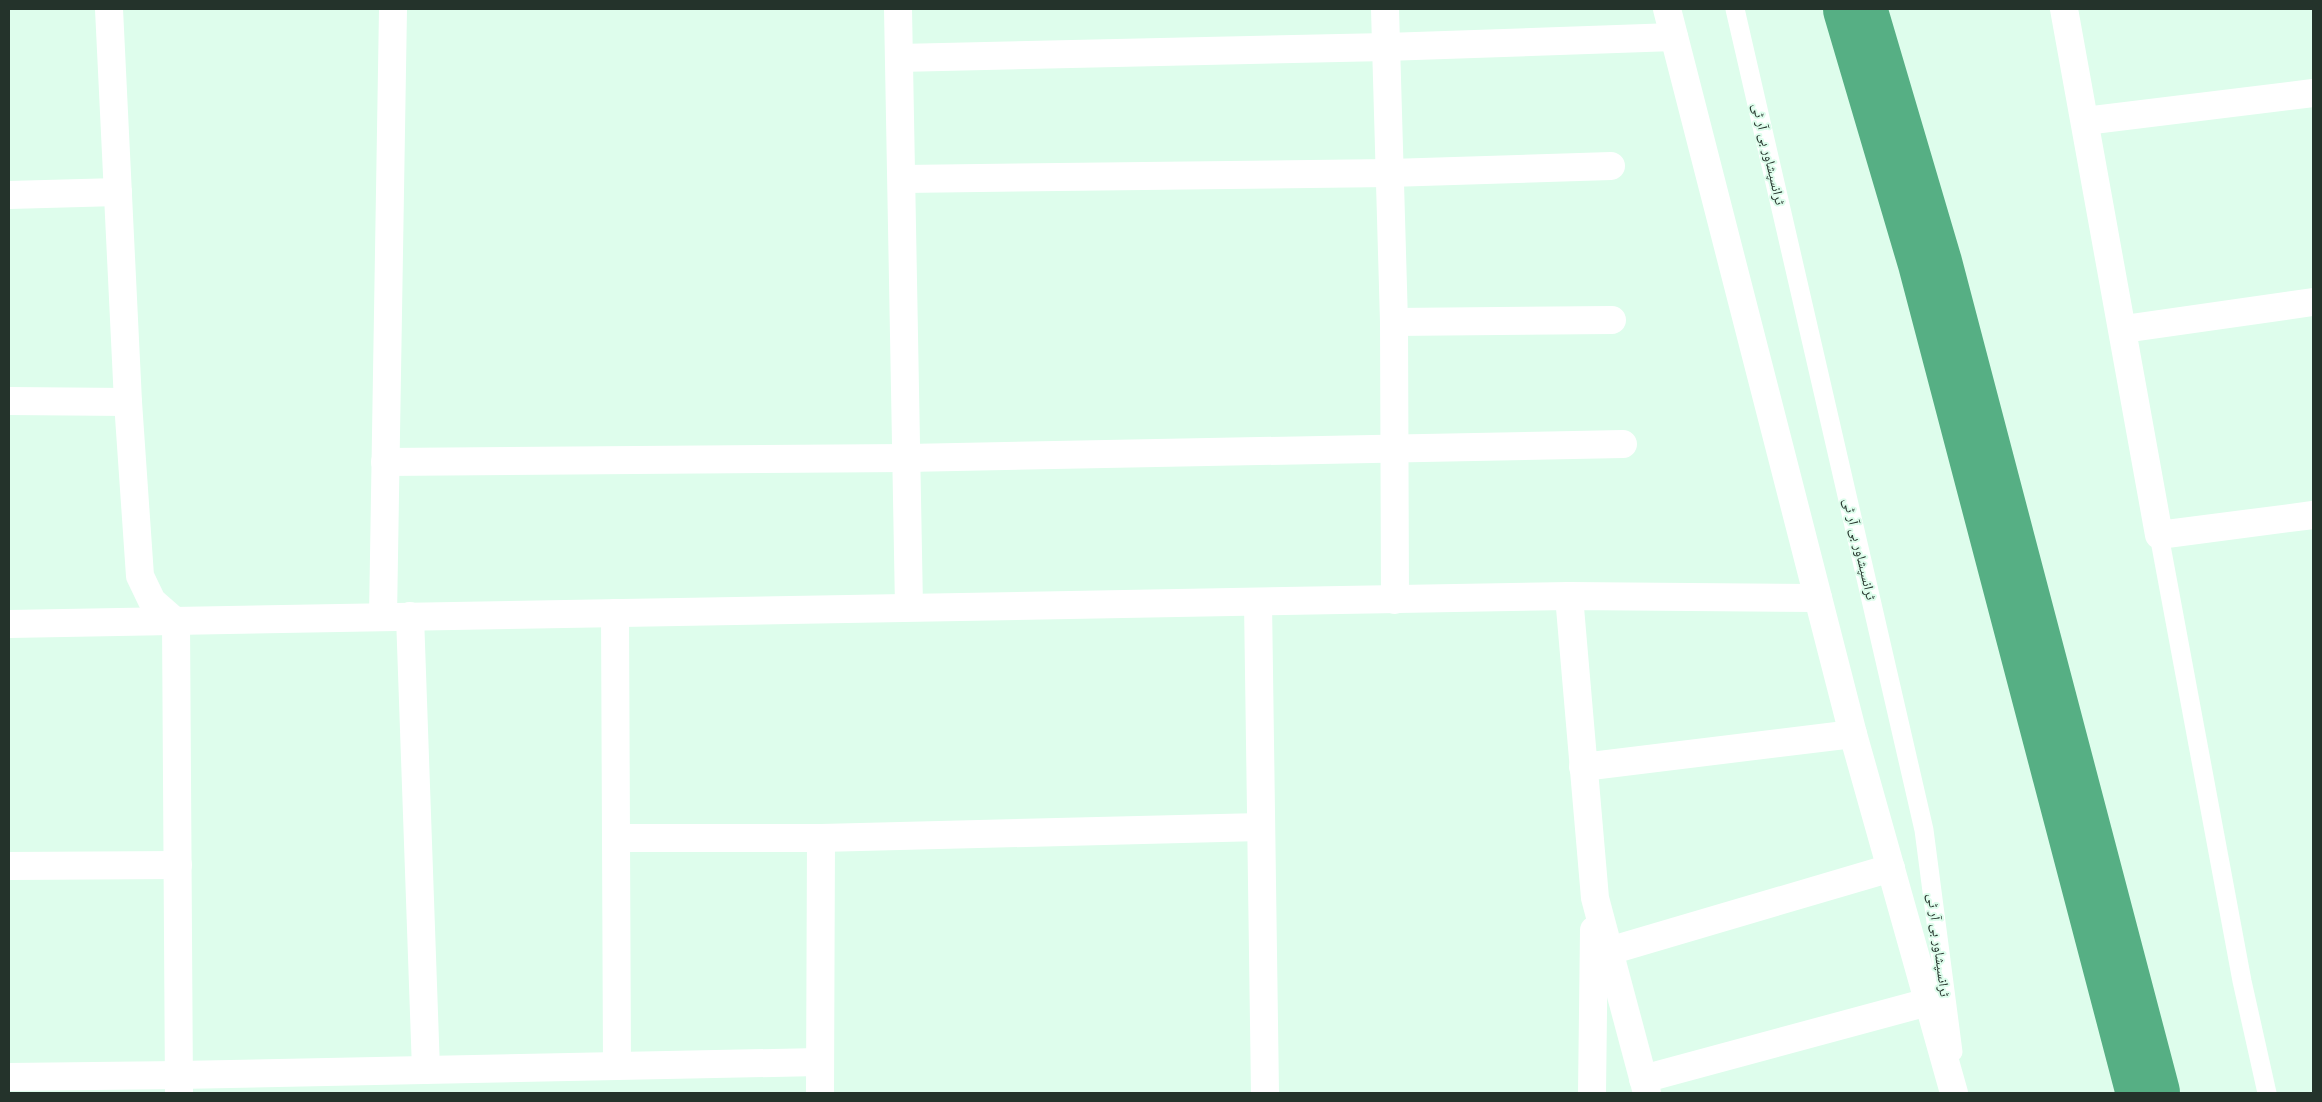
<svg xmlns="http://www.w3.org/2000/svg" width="2322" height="1102" viewBox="0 0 2322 1102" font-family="'Roboto Serif','Noto Naskh Arabic',serif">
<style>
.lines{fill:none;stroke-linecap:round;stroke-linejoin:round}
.river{stroke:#56af84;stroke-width:64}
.service{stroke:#fff;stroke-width:19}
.minor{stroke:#fff;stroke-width:28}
.tertiary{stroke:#fff;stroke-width:28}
.labels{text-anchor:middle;stroke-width:4;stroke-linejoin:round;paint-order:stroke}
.street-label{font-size:14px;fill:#24332b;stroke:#defdec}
</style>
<rect width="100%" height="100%" fill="#defdec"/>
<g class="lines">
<!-- river -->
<polyline class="river" points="1855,9 1930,263 2148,1093"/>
<!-- service -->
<g class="service">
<polyline points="1735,9 1924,830 1953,1052"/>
<polyline points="2159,535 2242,981 2267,1093"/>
</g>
<!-- minor -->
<g class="minor">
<polyline points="109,9 128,402 140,576 152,601 176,622 179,1093"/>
<polyline points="898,9 909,607"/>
<polyline points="1385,9 1394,322 1395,600"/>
<polyline points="2064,9 2159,535 2313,515"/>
<polyline points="899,58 1386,47 1674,37"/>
<polyline points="2085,121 2313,93"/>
<polyline points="903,179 1390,173 1611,166"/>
<polyline points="9,195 118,192"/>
<polyline points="1394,322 1612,320"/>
<polyline points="2124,329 2313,302"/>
<polyline points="9,401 128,402"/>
<polyline points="385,462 907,458 1623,444"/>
<polyline points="1569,596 1595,898 1647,1093"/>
<polyline points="1258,602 1265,1093"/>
<polyline points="615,613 617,1066"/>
<polyline points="410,616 426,1070"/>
<polyline points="383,617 393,9"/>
<polyline points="9,624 1569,596 1818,598"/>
<polyline points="1583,767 1853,734"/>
<polyline points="616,838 821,838 1261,827"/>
<polyline points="9,866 178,865"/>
<polyline points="1609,951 1891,868"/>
<polyline points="9,1077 179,1075 819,1062"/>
<polyline points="1643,1079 1928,1002"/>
<polyline points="820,1093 821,838"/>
<polyline points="1592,1093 1594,930"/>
</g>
<!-- tertiary -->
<polyline class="tertiary" points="1667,9 1853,734 1954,1093"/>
</g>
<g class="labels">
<!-- street labels -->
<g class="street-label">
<text transform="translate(1769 154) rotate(77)" y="5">ٹرانسپشاور بی آر ٹی</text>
<text transform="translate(1860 549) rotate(77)" y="5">ٹرانسپشاور بی آر ٹی</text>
<text transform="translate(1939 945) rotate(83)" y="5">ٹرانسپشاور بی آر ٹی</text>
</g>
</g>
<!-- border -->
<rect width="2322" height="1102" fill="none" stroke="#24332b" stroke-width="20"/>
</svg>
